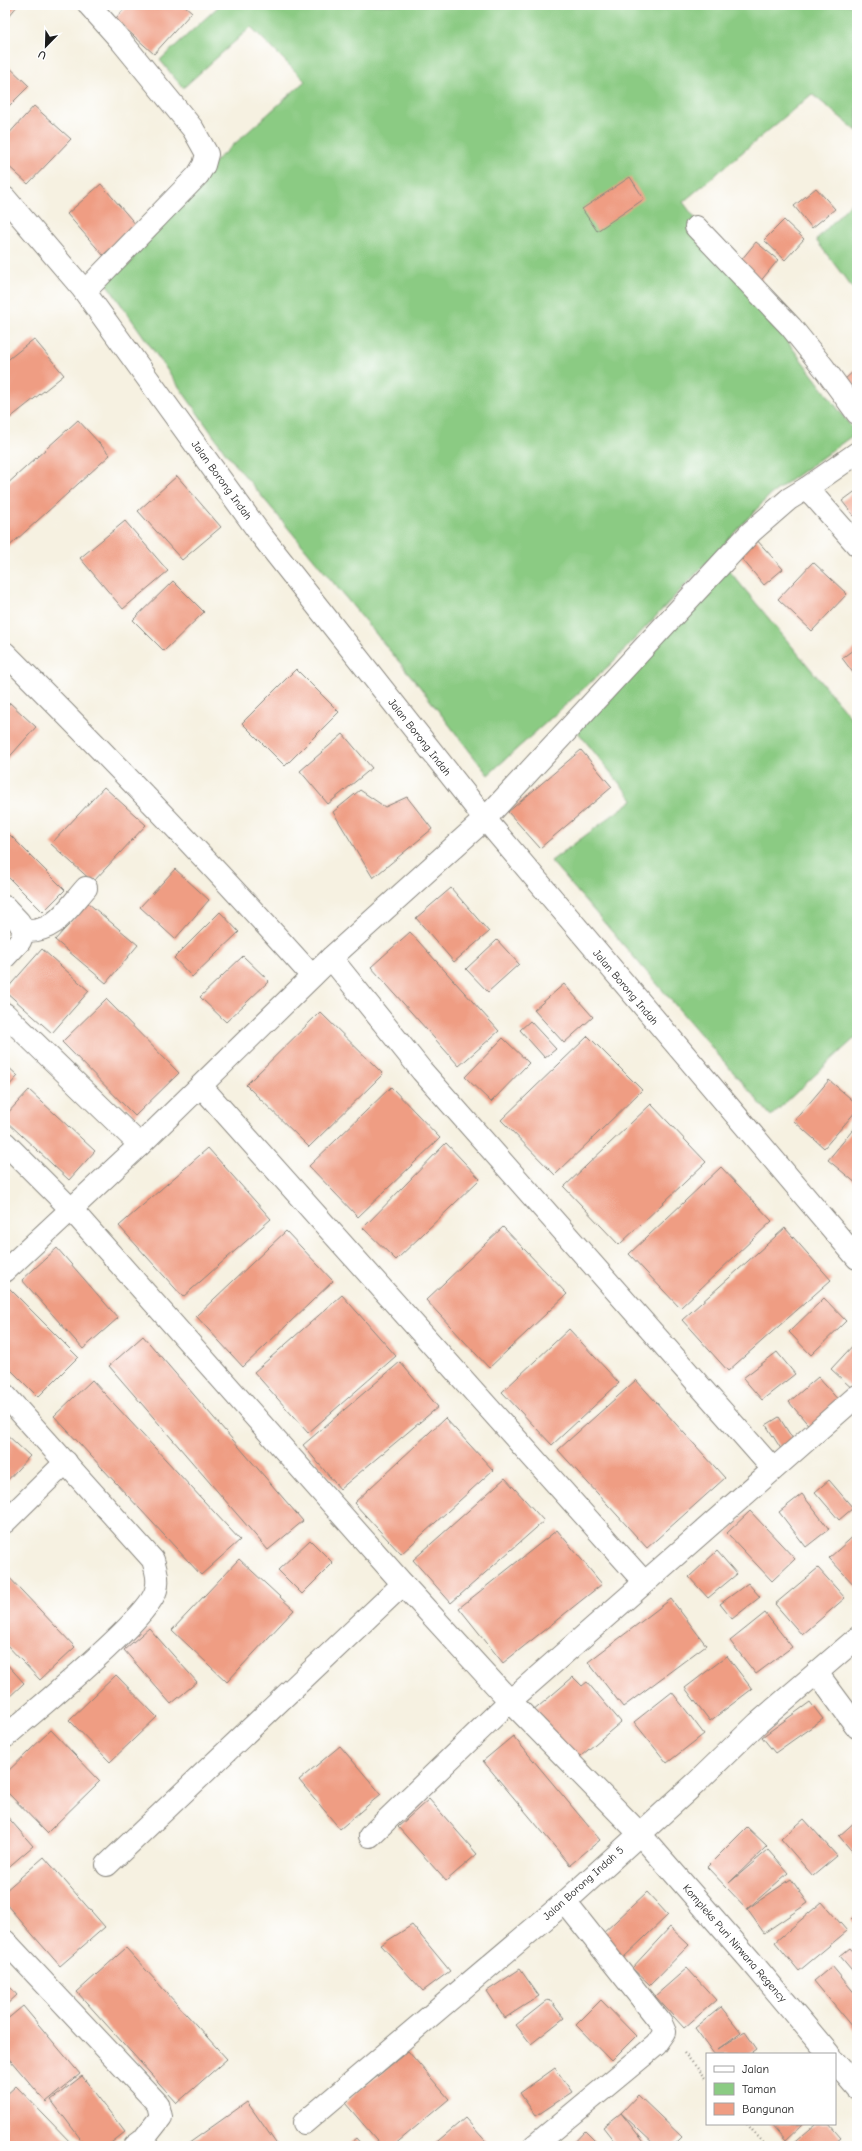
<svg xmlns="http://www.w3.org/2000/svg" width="862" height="2151" viewBox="0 0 862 2151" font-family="'Comic Neue',sans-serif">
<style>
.green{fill:#8bcb83;stroke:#547450}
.building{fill:#ef9d83}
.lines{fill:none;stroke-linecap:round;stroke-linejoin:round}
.minor-casing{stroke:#89867e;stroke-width:24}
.path{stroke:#89867e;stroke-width:2.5;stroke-dasharray:1 3;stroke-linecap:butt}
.minor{stroke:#fff;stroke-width:22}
.labels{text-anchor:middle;stroke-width:3;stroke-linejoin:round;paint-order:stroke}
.street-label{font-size:11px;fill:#1c1c1c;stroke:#fff}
</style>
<rect width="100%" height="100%" fill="#fff"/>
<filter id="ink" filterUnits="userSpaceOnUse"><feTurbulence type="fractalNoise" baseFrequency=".025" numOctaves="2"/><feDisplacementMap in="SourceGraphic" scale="8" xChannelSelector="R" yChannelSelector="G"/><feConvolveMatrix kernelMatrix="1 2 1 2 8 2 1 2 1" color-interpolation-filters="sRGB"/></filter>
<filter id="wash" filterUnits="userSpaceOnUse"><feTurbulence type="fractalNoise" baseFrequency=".012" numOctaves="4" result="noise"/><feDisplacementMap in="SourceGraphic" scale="16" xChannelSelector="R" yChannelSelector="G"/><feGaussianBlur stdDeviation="0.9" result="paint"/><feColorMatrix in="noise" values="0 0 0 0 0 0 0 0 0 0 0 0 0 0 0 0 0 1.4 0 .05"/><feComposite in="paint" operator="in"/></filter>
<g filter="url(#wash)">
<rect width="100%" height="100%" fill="#f6f1e1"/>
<!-- green -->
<g class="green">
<polygon points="220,5 857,5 857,131 812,94 683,202 856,433 770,495 613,662 488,775 420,687 225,452 101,276 212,164 305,81 251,27 183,88 160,60"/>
<polygon points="857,197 857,294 816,240"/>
<polygon points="727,568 857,725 857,1036 771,1116 551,861 633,800 573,726"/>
</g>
<g id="blocks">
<!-- building -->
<g class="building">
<polygon points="5,5 18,5 5,21"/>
<polygon points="128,5 184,5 192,12 154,54 115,19"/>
<polygon points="5,63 29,86 5,110"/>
<polygon points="34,106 71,139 28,184 5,163 5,138"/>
<polygon points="630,177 644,199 597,231 582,209"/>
<polygon points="101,184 137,226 103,255 67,214"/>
<polygon points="816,188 835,209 812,228 794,206"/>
<polygon points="784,220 804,239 785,260 764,240"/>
<polygon points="756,242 778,260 759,283 737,265"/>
<polygon points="34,339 64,375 5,422 5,362"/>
<polygon points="857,368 857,398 843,381"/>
<polygon points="78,420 110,455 5,550 5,486"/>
<polygon points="177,476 221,527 182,560 138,511"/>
<polygon points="857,490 857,520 842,501"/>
<polygon points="125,521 168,571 123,609 80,558"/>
<polygon points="755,538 783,569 764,585 737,553"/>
<polygon points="813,562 847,594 812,631 778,599"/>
<polygon points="173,581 204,612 164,651 133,620"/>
<polygon points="857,647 857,678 842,658"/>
<polygon points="296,669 339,712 285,766 242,723"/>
<polygon points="10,703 36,727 5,762 5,709"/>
<polygon points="343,734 372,768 328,804 300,771"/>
<polygon points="581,750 612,787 540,848 508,812"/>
<polygon points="104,787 146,825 93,882 51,844"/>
<polygon points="360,790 385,807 407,797 432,829 373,878 333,812"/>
<polygon points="5,830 65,890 43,912 5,874"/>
<polygon points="175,869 209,900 175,939 140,907"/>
<polygon points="451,888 489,932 454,962 416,918"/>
<polygon points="88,903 138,945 106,983 55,940"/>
<polygon points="220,912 239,932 192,977 174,958"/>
<polygon points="410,932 499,1031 459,1066 371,967"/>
<polygon points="497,940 519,964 488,992 466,969"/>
<polygon points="42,949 89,991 52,1033 5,991"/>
<polygon points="243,956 269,981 226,1022 200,997"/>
<polygon points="564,984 593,1017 564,1043 534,1010"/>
<polygon points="106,999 179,1073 135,1116 62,1042"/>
<polygon points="320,1012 383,1074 309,1147 246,1085"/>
<polygon points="530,1021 556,1049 545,1058 520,1030"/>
<polygon points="588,1036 642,1090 555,1175 501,1120"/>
<polygon points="503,1038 529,1063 491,1102 465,1077"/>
<polygon points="5,1064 18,1076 5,1090"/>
<polygon points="829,1080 857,1104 857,1110 824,1148 794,1121"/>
<polygon points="391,1087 440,1138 358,1217 309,1166"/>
<polygon points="29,1090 95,1151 69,1180 5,1120 5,1116"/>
<polygon points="651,1104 706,1162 619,1245 564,1187"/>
<polygon points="857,1125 857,1184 828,1160"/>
<polygon points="446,1143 480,1179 396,1260 363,1228"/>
<polygon points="208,1148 271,1219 183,1297 119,1226"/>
<polygon points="721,1167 772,1221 680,1308 629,1254"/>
<polygon points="503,1227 567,1294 489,1368 426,1300"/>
<polygon points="785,1228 831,1280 728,1371 682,1320"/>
<polygon points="286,1231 333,1281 243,1367 196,1316"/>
<polygon points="57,1248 118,1318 83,1349 22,1280"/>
<polygon points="8,1287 78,1357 38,1397 5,1364 5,1290"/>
<polygon points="342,1295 396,1356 308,1433 254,1372"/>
<polygon points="824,1298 846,1321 811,1355 789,1332"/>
<polygon points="569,1329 619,1383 552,1445 502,1392"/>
<polygon points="143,1336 303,1521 268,1550 109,1366"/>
<polygon points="857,1341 857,1390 856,1392 831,1369"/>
<polygon points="777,1352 795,1374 762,1400 743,1378"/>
<polygon points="400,1362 438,1407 340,1489 303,1445"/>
<polygon points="818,1377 841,1403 811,1428 789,1402"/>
<polygon points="92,1380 240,1540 201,1575 54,1416"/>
<polygon points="636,1380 725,1478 647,1548 558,1450"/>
<polygon points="779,1417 796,1444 783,1452 766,1425"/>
<polygon points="445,1418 493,1470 401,1554 354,1503"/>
<polygon points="5,1433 30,1456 5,1483"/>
<polygon points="505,1478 544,1521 451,1603 413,1560"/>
<polygon points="829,1480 853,1508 839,1520 815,1492"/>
<polygon points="802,1494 829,1529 806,1547 779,1512"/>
<polygon points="750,1511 795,1559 772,1581 727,1533"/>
<polygon points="557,1530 602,1584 503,1663 459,1608"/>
<polygon points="857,1533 857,1588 829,1558"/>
<polygon points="310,1540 333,1563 302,1594 278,1570"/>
<polygon points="717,1551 737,1574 708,1598 689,1577"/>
<polygon points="239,1559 294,1610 227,1682 172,1630"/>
<polygon points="818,1568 845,1598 802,1635 775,1604"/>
<polygon points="5,1573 75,1647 40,1680 5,1643"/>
<polygon points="748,1583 760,1597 732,1619 720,1604"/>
<polygon points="671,1599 706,1645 623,1707 588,1662"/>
<polygon points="765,1613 792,1647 756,1674 730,1641"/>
<polygon points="149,1628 197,1682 171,1704 124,1650"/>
<polygon points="727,1656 752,1689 710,1721 685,1688"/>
<polygon points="5,1662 24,1683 5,1701"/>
<polygon points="116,1675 157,1717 110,1762 69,1720"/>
<polygon points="573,1677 582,1686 587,1682 621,1722 575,1761 532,1712"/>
<polygon points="672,1692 704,1734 667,1763 634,1722"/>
<polygon points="810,1702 823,1719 775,1753 762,1737"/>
<polygon points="51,1730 100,1781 47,1833 5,1790 5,1774"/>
<polygon points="513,1736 600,1840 570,1865 483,1761"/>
<polygon points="340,1746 381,1794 340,1829 299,1780"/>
<polygon points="429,1799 477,1854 446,1881 398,1827"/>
<polygon points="5,1814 33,1846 5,1870"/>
<polygon points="804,1819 837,1856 813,1876 781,1839"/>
<polygon points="857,1820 857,1857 839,1836"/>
<polygon points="747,1827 767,1846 729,1883 768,1850 788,1873 747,1909 707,1867"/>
<polygon points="44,1857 105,1927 60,1966 5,1903 5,1891"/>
<polygon points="791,1879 808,1903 764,1933 747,1909"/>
<polygon points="647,1892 668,1915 622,1959 600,1936"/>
<polygon points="822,1902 847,1931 799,1971 775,1942"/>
<polygon points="857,1914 857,1926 851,1919"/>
<polygon points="412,1925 450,1971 423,1991 381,1945"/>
<polygon points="670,1927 689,1945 650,1985 632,1968"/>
<polygon points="126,1948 227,2059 177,2103 77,1992"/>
<polygon points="850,1948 857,1956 857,1976 840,1956"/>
<polygon points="832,1966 857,1996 857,2033 814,1981"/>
<polygon points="687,1968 716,2000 684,2028 655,1996"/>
<polygon points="520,1969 539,1996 505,2018 487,1991"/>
<polygon points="5,1981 17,1995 5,2006"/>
<polygon points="549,1999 564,2018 531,2044 516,2025"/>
<polygon points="601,2000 636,2036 611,2061 576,2025"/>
<polygon points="23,2006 80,2074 46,2102 5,2054 5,2021"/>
<polygon points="721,2007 741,2032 718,2049 745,2032 757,2049 750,2054 714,2054 695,2028"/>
<polygon points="408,2051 449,2099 393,2146 382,2146 345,2103"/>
<polygon points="555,2068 572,2092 536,2116 520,2093"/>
<polygon points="82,2076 125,2132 107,2146 86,2146 51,2100"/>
<polygon points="16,2086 74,2146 5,2146 5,2096"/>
<polygon points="638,2095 682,2137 673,2146 656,2146 621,2113 647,2146 618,2146 603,2127 621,2113"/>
<polygon points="247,2102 278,2146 185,2146"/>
<polygon points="465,2118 490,2146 432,2146"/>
<polygon points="770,2124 803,2124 785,2141"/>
<polygon points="816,2124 829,2124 841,2138 831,2146 790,2146"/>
<polygon points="585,2131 600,2146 571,2146"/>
<polygon points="356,2138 363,2146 346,2146"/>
</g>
</g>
</g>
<g filter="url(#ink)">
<use href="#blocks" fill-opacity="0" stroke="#89867e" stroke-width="1"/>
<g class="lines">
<!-- minor casing -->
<g class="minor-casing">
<g id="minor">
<polyline points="5,198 82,288 261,535 485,819 857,1258"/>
<polyline points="696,227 791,327 824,368 857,413"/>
<polyline points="85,291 198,175 204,165 207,154 193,129 122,42 89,5"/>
<polyline points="857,453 807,488 857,545"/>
<path d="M5,653C110,758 213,865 312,976"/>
<polyline points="5,907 19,922 24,931 20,941 5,957"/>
<path d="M24,931C55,933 67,909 86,888"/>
<polyline points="331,958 422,1071 773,1469"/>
<polyline points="5,1014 140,1145"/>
<polyline points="201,1086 644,1582"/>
<polyline points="5,1143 71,1209 403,1584 510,1701 639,1833 750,1960 829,2054"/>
<polyline points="5,1271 140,1145 331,958 485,819 751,532 789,499 807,488"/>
<path d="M5,1395L153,1560C156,1570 159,1580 156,1590C150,1618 32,1713 5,1737"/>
<polyline points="5,1522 66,1462"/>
<polyline points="817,1673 857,1727"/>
<polyline points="370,1836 510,1701 857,1396"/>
<polyline points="107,1865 403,1584"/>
<polyline points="5,1941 158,2104 161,2117 143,2140 135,2146"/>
<polyline points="835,2062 857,2088"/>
<polyline points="304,2123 565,1902 696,1783 758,1723 857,1638"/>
<polyline points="534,2146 656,2045 665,2032 661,2023 565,1902"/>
</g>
</g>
<!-- path -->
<g class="path">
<polyline points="684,2053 707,2079"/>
<polyline points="747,2124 766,2146"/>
</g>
<!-- minor -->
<use href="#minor" class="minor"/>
</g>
</g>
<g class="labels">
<!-- street labels -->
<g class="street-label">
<text transform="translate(222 480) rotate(54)" y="4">Jalan Borong Indah</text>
<text transform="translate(420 737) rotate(52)" y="4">Jalan Borong Indah</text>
<text transform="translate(626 987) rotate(50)" y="4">Jalan Borong Indah</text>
<text transform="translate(583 1883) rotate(-42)" y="4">Jalan Borong Indah 5</text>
<text transform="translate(735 1943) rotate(49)" y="4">Kompleks Puri Nirwana Regency</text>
</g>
</g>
<!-- margin -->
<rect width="862" height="2151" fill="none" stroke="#fff" stroke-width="20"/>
<!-- legend -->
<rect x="706" y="2053" width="130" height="72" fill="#ffffff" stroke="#a4a4a4"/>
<rect x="714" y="2066" width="20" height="6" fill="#ffffff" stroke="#a4a4a4"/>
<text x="742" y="2073" font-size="12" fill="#1c1c1c">Jalan</text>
<rect x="714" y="2083" width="20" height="12" fill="#8bcb83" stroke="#a4a4a4"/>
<text x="742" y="2093" font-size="12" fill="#1c1c1c">Taman</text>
<rect x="714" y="2103" width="20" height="12" fill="#ef9d83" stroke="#a4a4a4"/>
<text x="742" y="2113" font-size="12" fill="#1c1c1c">Bangunan</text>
<!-- north arrow -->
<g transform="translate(46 46) rotate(203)" stroke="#ffffff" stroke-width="3" paint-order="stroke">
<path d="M0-3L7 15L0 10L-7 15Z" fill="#1c1c1c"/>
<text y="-6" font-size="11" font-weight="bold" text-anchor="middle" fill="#1c1c1c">U</text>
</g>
</svg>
